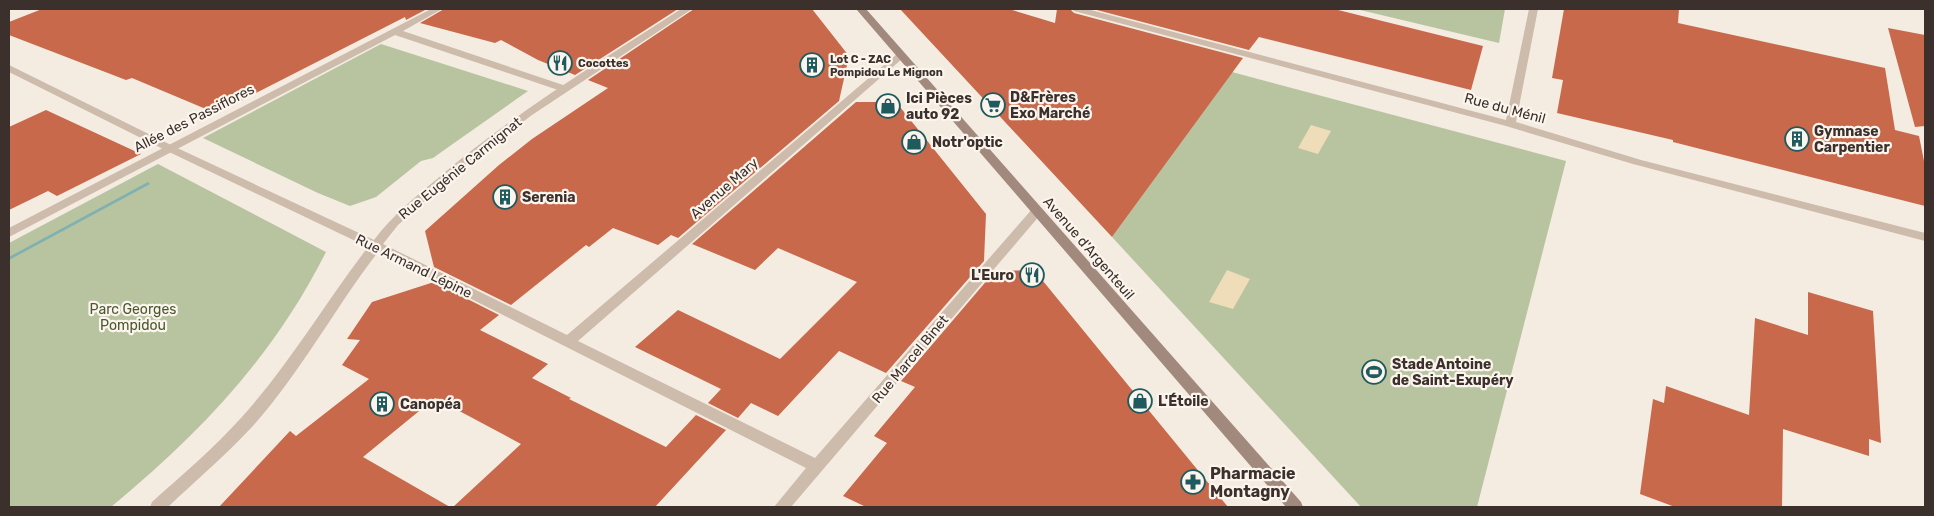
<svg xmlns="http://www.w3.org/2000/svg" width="1934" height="516" viewBox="0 0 1934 516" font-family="Rubik,sans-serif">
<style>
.green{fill:#b8c4a0}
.sand{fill:#efdcb8}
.water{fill:#7fb0b2}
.building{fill:#c8694b}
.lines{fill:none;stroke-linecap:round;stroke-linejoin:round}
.pedestrian{fill:#cdbbac;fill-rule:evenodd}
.minor{fill:#cdbbac;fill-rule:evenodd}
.secondary{fill:#a18a7d;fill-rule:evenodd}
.labels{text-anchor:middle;stroke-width:4.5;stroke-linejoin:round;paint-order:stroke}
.far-poi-label{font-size:11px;font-weight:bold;fill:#3b302b;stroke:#fbf5ee;text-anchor:start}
.poi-label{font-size:14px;font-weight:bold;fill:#3b302b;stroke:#fbf5ee;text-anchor:start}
.street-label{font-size:14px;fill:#3b302b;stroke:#fbf5ee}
.park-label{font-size:14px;fill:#4a5a2e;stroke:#fbf5ee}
.near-poi-label{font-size:16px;font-weight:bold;fill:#3b302b;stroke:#fbf5ee;text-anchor:start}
</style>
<rect width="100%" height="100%" fill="#f4ebe1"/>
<!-- green -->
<g class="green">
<polygon points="1356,9 1505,9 1499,43"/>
<polygon points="381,44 528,91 447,148 433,158 421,161 376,197 350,206 318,193 203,138"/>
<polygon points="1232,72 1566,161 1477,507 1361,507 1112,237"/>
<path d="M158,164L326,252C273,357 201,432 111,507H9V243Z"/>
</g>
<!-- sand -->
<g class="sand">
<polygon points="1311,125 1331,131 1318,154 1298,148"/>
<polygon points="1227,270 1250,279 1233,309 1209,302"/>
</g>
<!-- water -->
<polygon class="water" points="148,182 150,184 9,260 9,257"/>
<!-- building -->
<g class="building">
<polygon points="42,9 427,9 406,20 405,17 219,112 213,112 132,78 126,80 9,35 9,22"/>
<polygon points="444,9 678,9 575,75 538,60 501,40 495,43 420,23"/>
<polygon points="694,9 812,9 849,56 839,101 678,238 671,235 658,245 613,228 589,247 586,245 511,305 434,267 425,231 499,165 532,139 608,88 588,80"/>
<polygon points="900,9 1009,9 1055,23 1057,9 1070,9 1074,13 1243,58 1112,237"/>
<polygon points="1093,9 1334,9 1483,46 1471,90 1259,37 1249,50"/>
<polygon points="1564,9 1679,9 1678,23 1885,68 1895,130 1919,136 1925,166 1925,206 1673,142 1673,140 1557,113 1563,80 1552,78"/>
<polygon points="1888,28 1925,35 1925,126 1915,127"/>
<polygon points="856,102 896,102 986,214 984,261 886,373 839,351 778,416 751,403 738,418 708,403 721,389 635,347 678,310 780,359 857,282 778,248 755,270 692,244"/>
<polygon points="46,110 141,154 57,196 48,191 9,210 9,127"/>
<polygon points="1034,270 1105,357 1228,507 866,507 843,496 887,443 874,436 915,387 901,381 995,271"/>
<polygon points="434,282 499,315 480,330 548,364 532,378 571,398 569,399 666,447 696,415 726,430 655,507 453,507 521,444 435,398 363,457 450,507 219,507 290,431 296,436 369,379 342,365 360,340 347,339 372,302"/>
<polygon points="1808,292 1873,311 1881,443 1869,439 1869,456 1783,429 1782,507 1675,507 1640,494 1653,399 1664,403 1666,386 1749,415 1755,318 1808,335"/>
</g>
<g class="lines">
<!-- pedestrian -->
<polygon class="pedestrian" points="431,9 442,9 403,31 569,87 570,89 565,92 561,91 395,35 9,237 9,228"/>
<!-- minor -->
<g class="minor">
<path d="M681,9H692L532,115L468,163L398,225L383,244L567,335L897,54H903V58L578,341L815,458L1033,208H1041L1043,211L1041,214L791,507H774L806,468L378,252C334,309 300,374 251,428C225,456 195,481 168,507H150L152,502C182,475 214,448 241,418C289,365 325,303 368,247L165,150L9,72V65L173,146L374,240C392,216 414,198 437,179C512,114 598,63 681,9Z"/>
<polygon points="1072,9 1087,9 1506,120 1529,9 1538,9 1516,122 1641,160 1925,233 1925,241 1633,164 1506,126 1074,11"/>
</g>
<!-- secondary -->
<polygon class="secondary" points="856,9 866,9 1301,502 1303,507 1286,507"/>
</g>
<!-- icons -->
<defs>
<g id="restaurant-ring" transform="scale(1.25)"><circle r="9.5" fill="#fbf5ee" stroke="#1f5a5e" stroke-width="1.5"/><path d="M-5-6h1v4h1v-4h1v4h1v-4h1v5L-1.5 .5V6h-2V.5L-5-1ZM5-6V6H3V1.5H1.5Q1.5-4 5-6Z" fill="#1f5a5e"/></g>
<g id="building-ring" transform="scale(1.25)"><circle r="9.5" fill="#fbf5ee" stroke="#1f5a5e" stroke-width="1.5"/><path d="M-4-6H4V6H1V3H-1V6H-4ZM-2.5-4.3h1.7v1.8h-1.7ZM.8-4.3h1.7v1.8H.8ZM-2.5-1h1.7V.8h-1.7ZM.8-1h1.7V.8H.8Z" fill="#1f5a5e"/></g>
<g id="supermarket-ring" transform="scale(1.25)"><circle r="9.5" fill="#fbf5ee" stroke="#1f5a5e" stroke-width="1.5"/><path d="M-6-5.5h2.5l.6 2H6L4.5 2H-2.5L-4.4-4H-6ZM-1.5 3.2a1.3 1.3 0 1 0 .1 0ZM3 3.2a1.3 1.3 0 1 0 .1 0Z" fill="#1f5a5e"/></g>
<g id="shop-ring" transform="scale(1.25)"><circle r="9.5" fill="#fbf5ee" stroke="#1f5a5e" stroke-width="1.5"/><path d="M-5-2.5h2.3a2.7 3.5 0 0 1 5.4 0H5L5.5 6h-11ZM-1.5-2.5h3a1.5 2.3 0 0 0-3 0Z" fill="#1f5a5e"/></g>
<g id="stadium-ring" transform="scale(1.25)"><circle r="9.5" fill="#fbf5ee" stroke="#1f5a5e" stroke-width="1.5"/><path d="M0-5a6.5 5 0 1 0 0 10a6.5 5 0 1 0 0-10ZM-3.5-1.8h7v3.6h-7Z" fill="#1f5a5e"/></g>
<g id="pharmacy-ring" transform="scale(1.25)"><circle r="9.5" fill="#fbf5ee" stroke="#1f5a5e" stroke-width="1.5"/><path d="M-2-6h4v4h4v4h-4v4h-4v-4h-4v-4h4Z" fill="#1f5a5e"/></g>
</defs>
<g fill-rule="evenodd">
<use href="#restaurant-ring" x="560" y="63"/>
<use href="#building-ring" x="812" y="65"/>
<use href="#supermarket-ring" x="993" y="105"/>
<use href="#shop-ring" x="888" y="106"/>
<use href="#building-ring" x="1797" y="139"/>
<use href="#shop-ring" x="914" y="142"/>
<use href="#building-ring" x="505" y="197"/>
<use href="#restaurant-ring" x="1032" y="275"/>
<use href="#stadium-ring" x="1374" y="372"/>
<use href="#shop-ring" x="1140" y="401"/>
<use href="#building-ring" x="382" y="404"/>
<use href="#pharmacy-ring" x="1193" y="482"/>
</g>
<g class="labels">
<!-- far-poi labels -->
<g class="far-poi-label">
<text x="830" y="63">Lot C - ZAC<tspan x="830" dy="13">Pompidou Le Mignon</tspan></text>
<text x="578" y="67">Cocottes</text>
</g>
<!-- poi labels -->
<g class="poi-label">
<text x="1010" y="102">D&amp;Frères<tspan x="1010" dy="16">Exo Marché</tspan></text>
<text x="906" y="103">Ici Pièces<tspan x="906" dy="16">auto 92</tspan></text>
<text x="1814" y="136">Gymnase<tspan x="1814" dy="16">Carpentier</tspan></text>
<text x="932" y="147">Notr'optic</text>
<text x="522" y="202">Serenia</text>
<text x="1014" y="280" text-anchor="end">L'Euro</text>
<text x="1392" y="369">Stade Antoine<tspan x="1392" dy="16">de Saint-Exupéry</tspan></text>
<text x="1158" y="406">L'Étoile</text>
<text x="400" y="409">Canopéa</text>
</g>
<!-- street labels -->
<g class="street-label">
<text transform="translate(1505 108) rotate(15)" y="5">Rue du Ménil</text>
<text transform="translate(194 118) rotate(-27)" y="5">Allée des Passiflores</text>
<text transform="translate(460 168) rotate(-39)" y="5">Rue Eugénie Carmignat</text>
<text transform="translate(724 188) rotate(-41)" y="5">Avenue Mary</text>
<text transform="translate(1089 248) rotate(49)" y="5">Avenue d'Argenteuil</text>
<text transform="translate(414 266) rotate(26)" y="5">Rue Armand Lépine</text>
<text transform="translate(910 359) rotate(-50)" y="5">Rue Marcel Binet</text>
</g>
<!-- park labels -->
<g class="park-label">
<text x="133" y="314">Parc Georges<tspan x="133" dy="16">Pompidou</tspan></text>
</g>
<!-- near-poi labels -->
<g class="near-poi-label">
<text x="1210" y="479">Pharmacie<tspan x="1210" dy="18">Montagny</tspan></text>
</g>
</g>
<!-- border -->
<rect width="1934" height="516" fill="none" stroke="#3b302b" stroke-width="20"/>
</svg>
